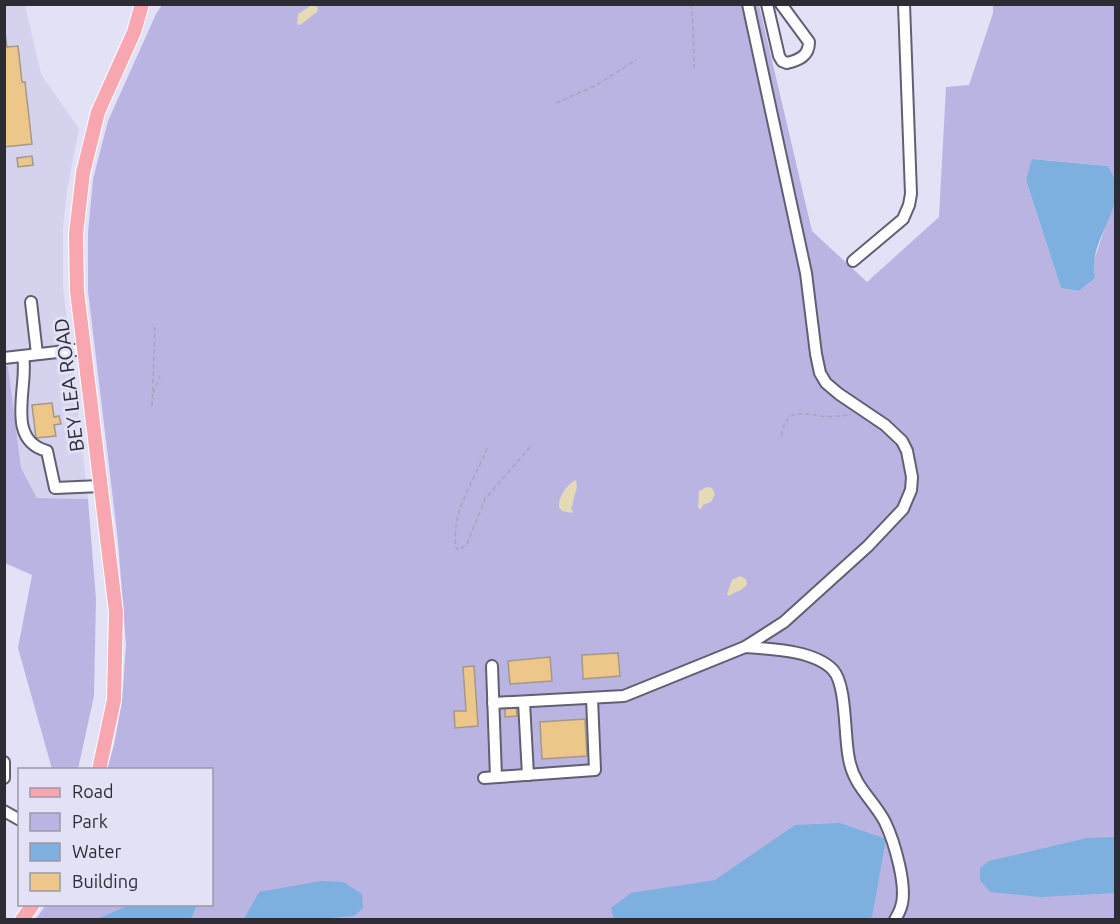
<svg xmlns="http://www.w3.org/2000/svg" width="1120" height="924" viewBox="0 0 1120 924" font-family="Ubuntu,sans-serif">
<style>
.built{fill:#d5d2ed}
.green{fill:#bab4e3}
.sand{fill:#e4dab5}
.water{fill:#7dafdf}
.building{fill:#edc68a;stroke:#a49886;stroke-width:1.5}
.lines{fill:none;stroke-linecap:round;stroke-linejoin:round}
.minor-casing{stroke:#615f71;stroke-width:14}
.major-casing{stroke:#fff;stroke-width:16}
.path{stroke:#a7a5b6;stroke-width:1.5;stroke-dasharray:4.5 3;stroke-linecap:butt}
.minor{stroke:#fff;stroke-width:10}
.major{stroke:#f8a7b0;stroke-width:14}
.labels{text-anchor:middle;stroke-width:6;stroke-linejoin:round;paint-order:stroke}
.street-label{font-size:20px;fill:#2d2c34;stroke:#e3e1f6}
</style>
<rect width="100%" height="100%" fill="#e3e1f6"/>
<!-- built -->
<polygon class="built" points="5,5 25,5 41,74 79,129 67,190 63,229 63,286 88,499 37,498 21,468 8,366 5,367"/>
<!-- green -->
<g class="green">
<polygon points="162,5 759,5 812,231 867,282 939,217 946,87 969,85 993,13 993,5 1115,5 1115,183 1108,166 1033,159 1026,180 1061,288 1079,291 1095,278 1092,266 1115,198 1115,919 35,920 46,905 212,904 212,770 107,769 114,745 122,701 126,645 118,541 88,291 88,233 93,179 108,121 156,14"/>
<polygon points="8,366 21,468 37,498 88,499 96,599 94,696 78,769 52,769 18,648 32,575 5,563 4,367"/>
</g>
<!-- sand -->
<g class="sand">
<polygon points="312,5 318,7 317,12 300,25 297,24 298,14"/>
<path d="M576,480L577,487L571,509L573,511L572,513L562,511L559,507C558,497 567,484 576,480Z"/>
<polygon points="707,487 712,488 715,494 711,502 703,505 701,509 698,508 699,491"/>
<path d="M740,576L746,579L747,584C742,592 735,591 729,596L727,594L732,580Z"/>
</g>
<!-- water -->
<g class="water">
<path d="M1032,159L1108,166C1111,172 1115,178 1116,184C1120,215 1087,245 1095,278L1079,291L1061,288L1026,180Z"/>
<polygon points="840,823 886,839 872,917 867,919 614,920 611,908 631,893 715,880 795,825"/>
<polygon points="1115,837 1115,893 1040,897 990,892 980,880 980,868 989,861 1087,838"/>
<polygon points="321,881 343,882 362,894 363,908 354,916 318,919 244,919 259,892"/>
<polygon points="129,905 129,904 197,905 191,919 98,919"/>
</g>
<!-- building -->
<g class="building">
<polygon points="4,26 7,47 18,46 22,82 25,82 32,144 4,147"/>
<polygon points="32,156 33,165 18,167 17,158"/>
<polygon points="52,403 54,417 59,416 61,424 54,425 56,436 36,438 32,405"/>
<polygon points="618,653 620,676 583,679 582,655"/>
<polygon points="550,657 552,681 510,684 508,661"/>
<polygon points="474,666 478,726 455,728 454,711 466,711 463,667"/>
<polygon points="516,706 517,716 505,717 505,707"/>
<polygon points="585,719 587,756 542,759 540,722"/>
</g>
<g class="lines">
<!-- minor casing -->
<g class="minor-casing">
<g id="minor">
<path d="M767,4L779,56L782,61L787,63C799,60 809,56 809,42L781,4"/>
<polyline points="853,261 903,219 909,205 911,194 904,4"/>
<polyline points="31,302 37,354"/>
<path d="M23,356C29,385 4,440 47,451L55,488L101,486"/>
<polyline points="4,358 84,349"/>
<path d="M745,647C770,649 814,650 833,670C847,685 844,737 849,759C854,787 873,799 885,822C894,841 908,887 901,907C900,911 897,916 895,920"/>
<polyline points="492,666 496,777"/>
<polyline points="524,702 528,775"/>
<polyline points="493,703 624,696 745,647 784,622 868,546 903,509 911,490 912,477 907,451 902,441 885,425 839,394 826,383 820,373 816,354 806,273 748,4"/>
<polyline points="4,762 4,778"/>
<polyline points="484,778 595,770 592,698"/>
<polyline points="4,811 20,820"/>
</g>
</g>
<!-- major casing -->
<g class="major-casing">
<g id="major">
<polyline points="99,770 114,700 116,612 77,291 76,234 83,173 98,112 134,32 142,4"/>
<polyline points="22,920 33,904"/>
</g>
</g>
<!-- path -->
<g class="path">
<polyline points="691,4 693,24 694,70"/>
<polyline points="556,103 595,86 636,60"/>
<polyline points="153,393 160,376"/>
<polyline points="152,406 155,327"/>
<path d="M781,436C787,408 799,413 821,416C830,417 841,416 851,415"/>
<path d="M487,448C474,482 451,510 456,548L459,550L467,544L485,499L531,446"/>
</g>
<!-- minor -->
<use href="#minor" class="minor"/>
<!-- major -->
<use href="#major" class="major"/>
</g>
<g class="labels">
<!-- street labels -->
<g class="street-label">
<text transform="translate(69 385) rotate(-97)" y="7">BEY LEA ROAD</text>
</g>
</g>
<!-- border -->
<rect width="1120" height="924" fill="none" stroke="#2d2c34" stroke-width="12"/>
<!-- legend -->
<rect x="18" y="768" width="195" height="138" fill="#e3e1f6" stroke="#9a99a8" stroke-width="1.5"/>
<rect x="30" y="788" width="30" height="9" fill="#f8a7b0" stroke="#9a99a8" stroke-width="1.5"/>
<text x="72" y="798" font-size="18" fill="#2d2c34">Road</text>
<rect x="30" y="813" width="30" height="18" fill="#bab4e3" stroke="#9a99a8" stroke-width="1.5"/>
<text x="72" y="828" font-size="18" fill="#2d2c34">Park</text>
<rect x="30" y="843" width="30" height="18" fill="#7dafdf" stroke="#9a99a8" stroke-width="1.5"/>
<text x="72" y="858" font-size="18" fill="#2d2c34">Water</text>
<rect x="30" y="873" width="30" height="18" fill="#edc68a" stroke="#9a99a8" stroke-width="1.5"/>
<text x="72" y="888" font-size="18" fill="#2d2c34">Building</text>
</svg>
